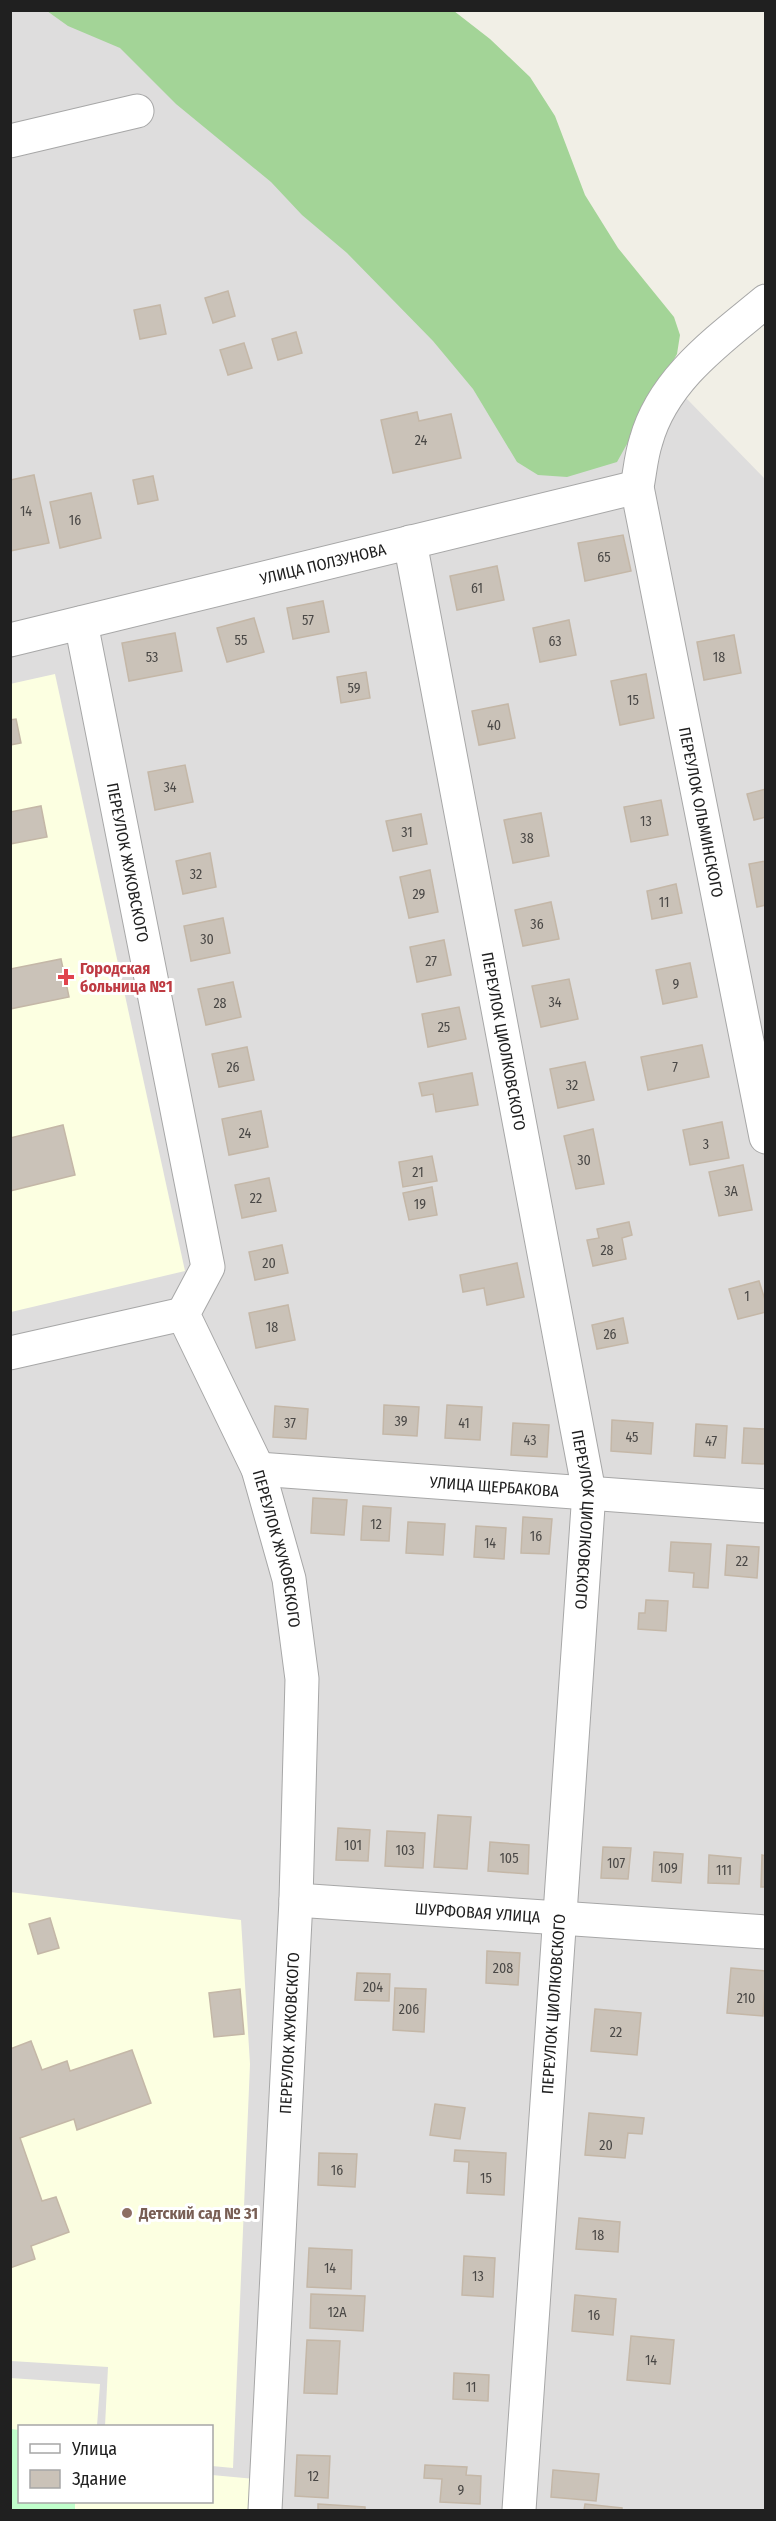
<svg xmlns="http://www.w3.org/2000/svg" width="776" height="2521" viewBox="0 0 776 2521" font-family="'Fira Sans Condensed',sans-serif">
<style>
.residential{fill:#dedddd;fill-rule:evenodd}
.education{fill:#fcffe1}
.forest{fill:#a3d497}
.park{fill:#c0fecb}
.building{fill:#cac2b8;stroke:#c4b7a7;stroke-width:1.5}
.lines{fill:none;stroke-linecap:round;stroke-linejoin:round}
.minor-casing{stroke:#a7a7a7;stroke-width:35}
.minor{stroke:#fff;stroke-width:33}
.health-dot{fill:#e0444e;stroke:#fff;stroke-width:2}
.education-dot{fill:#8d6e63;stroke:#fff;stroke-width:2}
.labels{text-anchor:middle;stroke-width:6;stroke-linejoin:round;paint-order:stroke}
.number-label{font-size:14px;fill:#4a4846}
.street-label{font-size:16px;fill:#202020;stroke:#fff}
.health-label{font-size:16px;font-weight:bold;fill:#be3a42;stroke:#fff;text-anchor:start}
.education-label{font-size:16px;font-weight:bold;fill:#785e54;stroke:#fff;text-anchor:start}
</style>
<rect width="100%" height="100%" fill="#f1efe6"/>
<!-- residential -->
<path class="residential" d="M11,11H255L573,282L765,479V2510H11ZM20,2426H212V2502H20Z"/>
<!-- education -->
<g class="education">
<polygon points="55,674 185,1271 11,1312 10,684"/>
<polygon points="10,1892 241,1920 250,2064 233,2468 212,2466 212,2426 105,2426 108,2367 11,2361"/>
<polygon points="10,2378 100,2384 97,2426 20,2426 20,2502 212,2502 212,2475 255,2479 253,2510 11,2510"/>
</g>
<!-- forest -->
<polygon class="forest" points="47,11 454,11 490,39 530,77 555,116 585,195 618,248 674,317 680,335 677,354 617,462 567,477 538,475 517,462 473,389 433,341 347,253 302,215 271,182 176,104 120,48 68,26"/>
<!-- park -->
<polygon class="park" points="11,2429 19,2430 20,2502 75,2502 75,2510 11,2510"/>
<!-- building -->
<g class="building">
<polygon points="228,291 235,316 213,323 205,298"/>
<polygon points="160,305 166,334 140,339 134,310"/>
<polygon points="296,332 302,353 278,360 272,339"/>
<polygon points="244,343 252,368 228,375 220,350"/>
<polygon points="417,412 419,421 451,414 461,458 393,473 381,420"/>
<polygon points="34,475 49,543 10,551 10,480"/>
<polygon points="153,476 158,500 138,504 133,480"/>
<polygon points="91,493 101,538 60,548 50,502"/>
<polygon points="623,535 631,571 585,581 578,543"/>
<polygon points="497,566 504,600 457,610 450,576"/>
<polygon points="323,601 329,632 293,639 287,608"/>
<polygon points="254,618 264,652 227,662 217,628"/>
<polygon points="569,620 576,655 540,662 533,628"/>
<polygon points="175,633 182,671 129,681 122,643"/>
<polygon points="734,635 741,673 704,680 697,642"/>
<polygon points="366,672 370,698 341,703 337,677"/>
<polygon points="646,674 654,718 620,725 611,681"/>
<polygon points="508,704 515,738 479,745 472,711"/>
<polygon points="16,719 21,743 10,745 10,720"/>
<polygon points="185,765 193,802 155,810 148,772"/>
<polygon points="766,789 766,817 754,820 747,794"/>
<polygon points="661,800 668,835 631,842 624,807"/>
<polygon points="41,806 47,837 10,844 10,812"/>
<polygon points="541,813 549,856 513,863 504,820"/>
<polygon points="421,814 427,844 393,851 386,821"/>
<polygon points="210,853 216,887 183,894 176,861"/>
<polygon points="766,861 766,905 757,907 749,864"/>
<polygon points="430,870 438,912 409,918 400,877"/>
<polygon points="676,884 682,913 652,919 647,891"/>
<polygon points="551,902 559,939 523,946 515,910"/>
<polygon points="223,918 230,953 191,961 184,926"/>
<polygon points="444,940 451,975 417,982 410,947"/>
<polygon points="61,959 69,997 10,1009 10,969"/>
<polygon points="690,963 697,997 663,1004 656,970"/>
<polygon points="569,979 578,1019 541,1027 532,986"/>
<polygon points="233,982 241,1017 206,1025 198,989"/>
<polygon points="459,1007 466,1039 428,1047 422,1014"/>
<polygon points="702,1045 709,1077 648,1090 641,1057"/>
<polygon points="247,1047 254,1080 219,1087 212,1054"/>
<polygon points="585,1062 594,1100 558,1108 550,1069"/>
<polygon points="472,1073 478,1105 436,1112 433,1094 422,1096 419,1083"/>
<polygon points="261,1111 268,1147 229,1155 222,1119"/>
<polygon points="722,1122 729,1158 690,1165 683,1130"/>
<polygon points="63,1125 75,1175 10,1191 10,1138"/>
<polygon points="593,1129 604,1184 576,1189 564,1136"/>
<polygon points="432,1156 437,1181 403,1187 399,1162"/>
<polygon points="743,1165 752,1210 719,1216 709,1172"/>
<polygon points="269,1178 276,1211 242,1218 235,1185"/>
<polygon points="432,1187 437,1215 409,1220 403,1193"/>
<polygon points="629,1222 632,1235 622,1238 626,1259 593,1266 587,1240 599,1238 597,1229"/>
<polygon points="282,1245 288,1273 255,1280 249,1252"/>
<polygon points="517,1263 524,1297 487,1305 484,1288 463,1292 460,1275"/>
<polygon points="759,1281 766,1303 766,1312 738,1319 729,1289"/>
<polygon points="288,1305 295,1340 256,1348 249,1313"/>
<polygon points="623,1318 628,1343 597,1349 592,1325"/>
<polygon points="384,1405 419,1407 417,1436 383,1434"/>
<polygon points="447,1405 482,1407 480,1440 445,1438"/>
<polygon points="275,1406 308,1409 306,1439 273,1437"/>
<polygon points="612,1420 653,1423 651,1454 611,1451"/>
<polygon points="513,1423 549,1425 547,1457 511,1455"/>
<polygon points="696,1424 727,1426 725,1458 694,1456"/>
<polygon points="744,1428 766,1429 766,1464 742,1463"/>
<polygon points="313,1498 347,1500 344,1535 311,1533"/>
<polygon points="363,1506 391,1508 389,1541 361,1540"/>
<polygon points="523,1517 552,1519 549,1554 521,1553"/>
<polygon points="408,1522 445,1524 443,1555 406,1553"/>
<polygon points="476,1526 506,1528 504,1559 474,1557"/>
<polygon points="671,1542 711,1544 708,1588 693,1587 694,1573 669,1571"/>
<polygon points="727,1545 759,1547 757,1578 725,1575"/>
<polygon points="646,1600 668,1601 666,1631 638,1629 639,1613 645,1613"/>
<polygon points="438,1815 471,1817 467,1869 434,1867"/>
<polygon points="338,1828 370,1830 368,1861 336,1860"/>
<polygon points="387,1831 425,1833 423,1868 385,1866"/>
<polygon points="490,1842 529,1845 528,1874 488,1871"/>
<polygon points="603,1847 631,1848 628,1879 601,1878"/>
<polygon points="654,1852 683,1854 681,1883 652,1881"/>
<polygon points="709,1855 741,1858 739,1884 708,1883"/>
<polygon points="762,1855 766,1856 766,1887 761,1887"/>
<polygon points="50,1918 59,1948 38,1954 29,1924"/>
<polygon points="487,1951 520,1953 518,1985 486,1983"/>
<polygon points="731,1968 766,1971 763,2016 727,2013"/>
<polygon points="357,1973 390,1974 389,2001 355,2000"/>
<polygon points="395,1988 426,1989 424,2032 393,2030"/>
<polygon points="240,1989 244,2034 214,2037 209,1993"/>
<polygon points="595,2009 641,2013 637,2055 591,2051"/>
<polygon points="31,2041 42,2070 67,2061 70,2071 132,2050 151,2103 77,2130 74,2119 20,2138 42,2201 56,2197 69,2232 31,2246 35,2259 10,2268 10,2049"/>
<polygon points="435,2104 465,2108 460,2139 430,2135"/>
<polygon points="589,2113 644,2118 642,2134 628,2133 625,2158 585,2155"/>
<polygon points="455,2150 506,2153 504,2195 467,2193 469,2162 454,2161"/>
<polygon points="319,2153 357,2154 355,2187 318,2185"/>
<polygon points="579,2218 620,2222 618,2252 576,2249"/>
<polygon points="309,2248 352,2250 351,2289 307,2287"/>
<polygon points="464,2256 495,2258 493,2297 462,2295"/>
<polygon points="311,2294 365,2296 363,2331 310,2328"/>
<polygon points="575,2295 616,2299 613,2335 572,2331"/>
<polygon points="631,2336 674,2340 670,2384 627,2380"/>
<polygon points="307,2340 340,2341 337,2394 304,2393"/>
<polygon points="454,2373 489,2375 488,2401 453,2399"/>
<polygon points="297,2455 330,2456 328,2498 295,2496"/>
<polygon points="425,2465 467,2467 466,2475 481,2476 480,2504 440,2502 442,2479 424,2478"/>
<polygon points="553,2470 599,2474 596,2501 551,2497"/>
<polygon points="318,2504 365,2507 365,2510 318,2510"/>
<polygon points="585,2504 622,2508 622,2510 584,2510"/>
</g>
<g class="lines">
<!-- minor casing -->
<g class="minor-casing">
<g id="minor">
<polyline points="10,141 137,111"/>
<path id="s1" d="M766,301C719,340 663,379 646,441C641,456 640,472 637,487L766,1137"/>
<path id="s2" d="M410,542L589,1492L519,2510"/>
<path id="s3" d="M81,623L208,1267L183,1314L258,1469L289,1579L302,1679L296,1900L265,2510"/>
<path id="s4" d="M10,640L637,487"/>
<polyline points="10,1353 183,1314"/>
<path id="s5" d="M258,1469L766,1506"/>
<path id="s6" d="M296,1900L766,1932"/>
</g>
</g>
<!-- minor -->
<use href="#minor" class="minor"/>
</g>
<!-- markers -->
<path class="health-dot" d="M63 968h6v6h6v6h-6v6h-6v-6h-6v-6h6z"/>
<circle class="education-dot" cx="127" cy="2213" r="6"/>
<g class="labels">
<!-- number labels -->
<g class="number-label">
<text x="421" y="445">24</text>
<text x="26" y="516">14</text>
<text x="75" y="525">16</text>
<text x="604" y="562">65</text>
<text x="477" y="593">61</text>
<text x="308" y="625">57</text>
<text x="241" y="645">55</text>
<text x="555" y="646">63</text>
<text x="152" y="662">53</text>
<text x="719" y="662">18</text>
<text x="354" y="693">59</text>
<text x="633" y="705">15</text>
<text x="494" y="730">40</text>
<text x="170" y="792">34</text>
<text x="646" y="826">13</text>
<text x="407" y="837">31</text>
<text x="527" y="843">38</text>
<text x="196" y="879">32</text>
<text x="419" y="899">29</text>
<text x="664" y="907">11</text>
<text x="537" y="929">36</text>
<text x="207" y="944">30</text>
<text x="431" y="966">27</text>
<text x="676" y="989">9</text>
<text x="555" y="1007">34</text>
<text x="220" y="1008">28</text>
<text x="444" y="1032">25</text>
<text x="233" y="1072">26</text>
<text x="675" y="1072">7</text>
<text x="572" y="1090">32</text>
<text x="245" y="1138">24</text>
<text x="706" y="1149">3</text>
<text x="584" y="1165">30</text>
<text x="418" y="1177">21</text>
<text x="731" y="1196">3А</text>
<text x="256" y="1203">22</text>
<text x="420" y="1209">19</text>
<text x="607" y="1255">28</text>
<text x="269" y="1268">20</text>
<text x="747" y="1301">1</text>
<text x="272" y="1332">18</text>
<text x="610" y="1339">26</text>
<text x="401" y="1426">39</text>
<text x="290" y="1428">37</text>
<text x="464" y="1428">41</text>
<text x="632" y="1442">45</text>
<text x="530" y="1445">43</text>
<text x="711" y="1446">47</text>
<text x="376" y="1529">12</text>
<text x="536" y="1541">16</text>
<text x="490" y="1548">14</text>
<text x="742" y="1566">22</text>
<text x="353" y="1850">101</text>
<text x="405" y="1855">103</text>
<text x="509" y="1863">105</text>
<text x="616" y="1868">107</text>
<text x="668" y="1873">109</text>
<text x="724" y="1875">111</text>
<text x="503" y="1973">208</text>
<text x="373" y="1992">204</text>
<text x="746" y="2003">210</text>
<text x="409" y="2014">206</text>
<text x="616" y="2037">22</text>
<text x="606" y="2150">20</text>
<text x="337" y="2175">16</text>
<text x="486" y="2183">15</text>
<text x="598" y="2240">18</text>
<text x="330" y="2273">14</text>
<text x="478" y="2281">13</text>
<text x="337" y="2317">12А</text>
<text x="594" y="2320">16</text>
<text x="651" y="2365">14</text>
<text x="471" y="2392">11</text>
<text x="313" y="2481">12</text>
<text x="461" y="2495">9</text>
</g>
<!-- street labels -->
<g class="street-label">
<text dy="6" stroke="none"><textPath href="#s4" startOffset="322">УЛИЦА ПОЛЗУНОВА</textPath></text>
<text dy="6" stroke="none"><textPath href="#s1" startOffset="566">ПЕРЕУЛОК ОЛЬМИНСКОГО</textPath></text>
<text dy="6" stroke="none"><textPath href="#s3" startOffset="244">ПЕРЕУЛОК ЖУКОВСКОГО</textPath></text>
<text dy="6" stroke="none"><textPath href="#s2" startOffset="508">ПЕРЕУЛОК ЦИОЛКОВСКОГО</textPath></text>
<text dy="6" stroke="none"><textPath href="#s5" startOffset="237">УЛИЦА ЩЕРБАКОВА</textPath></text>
<text dy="6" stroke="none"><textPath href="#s2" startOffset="994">ПЕРЕУЛОК ЦИОЛКОВСКОГО</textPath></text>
<text dy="6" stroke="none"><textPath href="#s3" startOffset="964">ПЕРЕУЛОК ЖУКОВСКОГО</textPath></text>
<text dy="6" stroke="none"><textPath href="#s6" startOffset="182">ШУРФОВАЯ УЛИЦА</textPath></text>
<text transform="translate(553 2004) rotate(-86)" y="6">ПЕРЕУЛОК ЦИОЛКОВСКОГО</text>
<text transform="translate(289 2033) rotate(-87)" y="6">ПЕРЕУЛОК ЖУКОВСКОГО</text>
</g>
<!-- health labels -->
<g class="health-label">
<text x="80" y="974">Городская<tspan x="80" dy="18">больница №1</tspan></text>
</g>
<!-- education labels -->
<g class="education-label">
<text x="139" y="2219">Детский сад № 31</text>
</g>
</g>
<!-- border -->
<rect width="776" height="2521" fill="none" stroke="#202020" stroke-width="24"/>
<!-- legend -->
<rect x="18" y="2425" width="195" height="78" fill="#ffffff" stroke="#a6a6a6" stroke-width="1.5"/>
<rect x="30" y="2444" width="30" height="9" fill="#ffffff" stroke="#a6a6a6" stroke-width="1.5"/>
<text x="72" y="2455" font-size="18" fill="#202020">Улица</text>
<rect x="30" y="2470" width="30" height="18" fill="#cac2b8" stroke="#a6a6a6" stroke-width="1.5"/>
<text x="72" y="2485" font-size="18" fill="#202020">Здание</text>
</svg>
